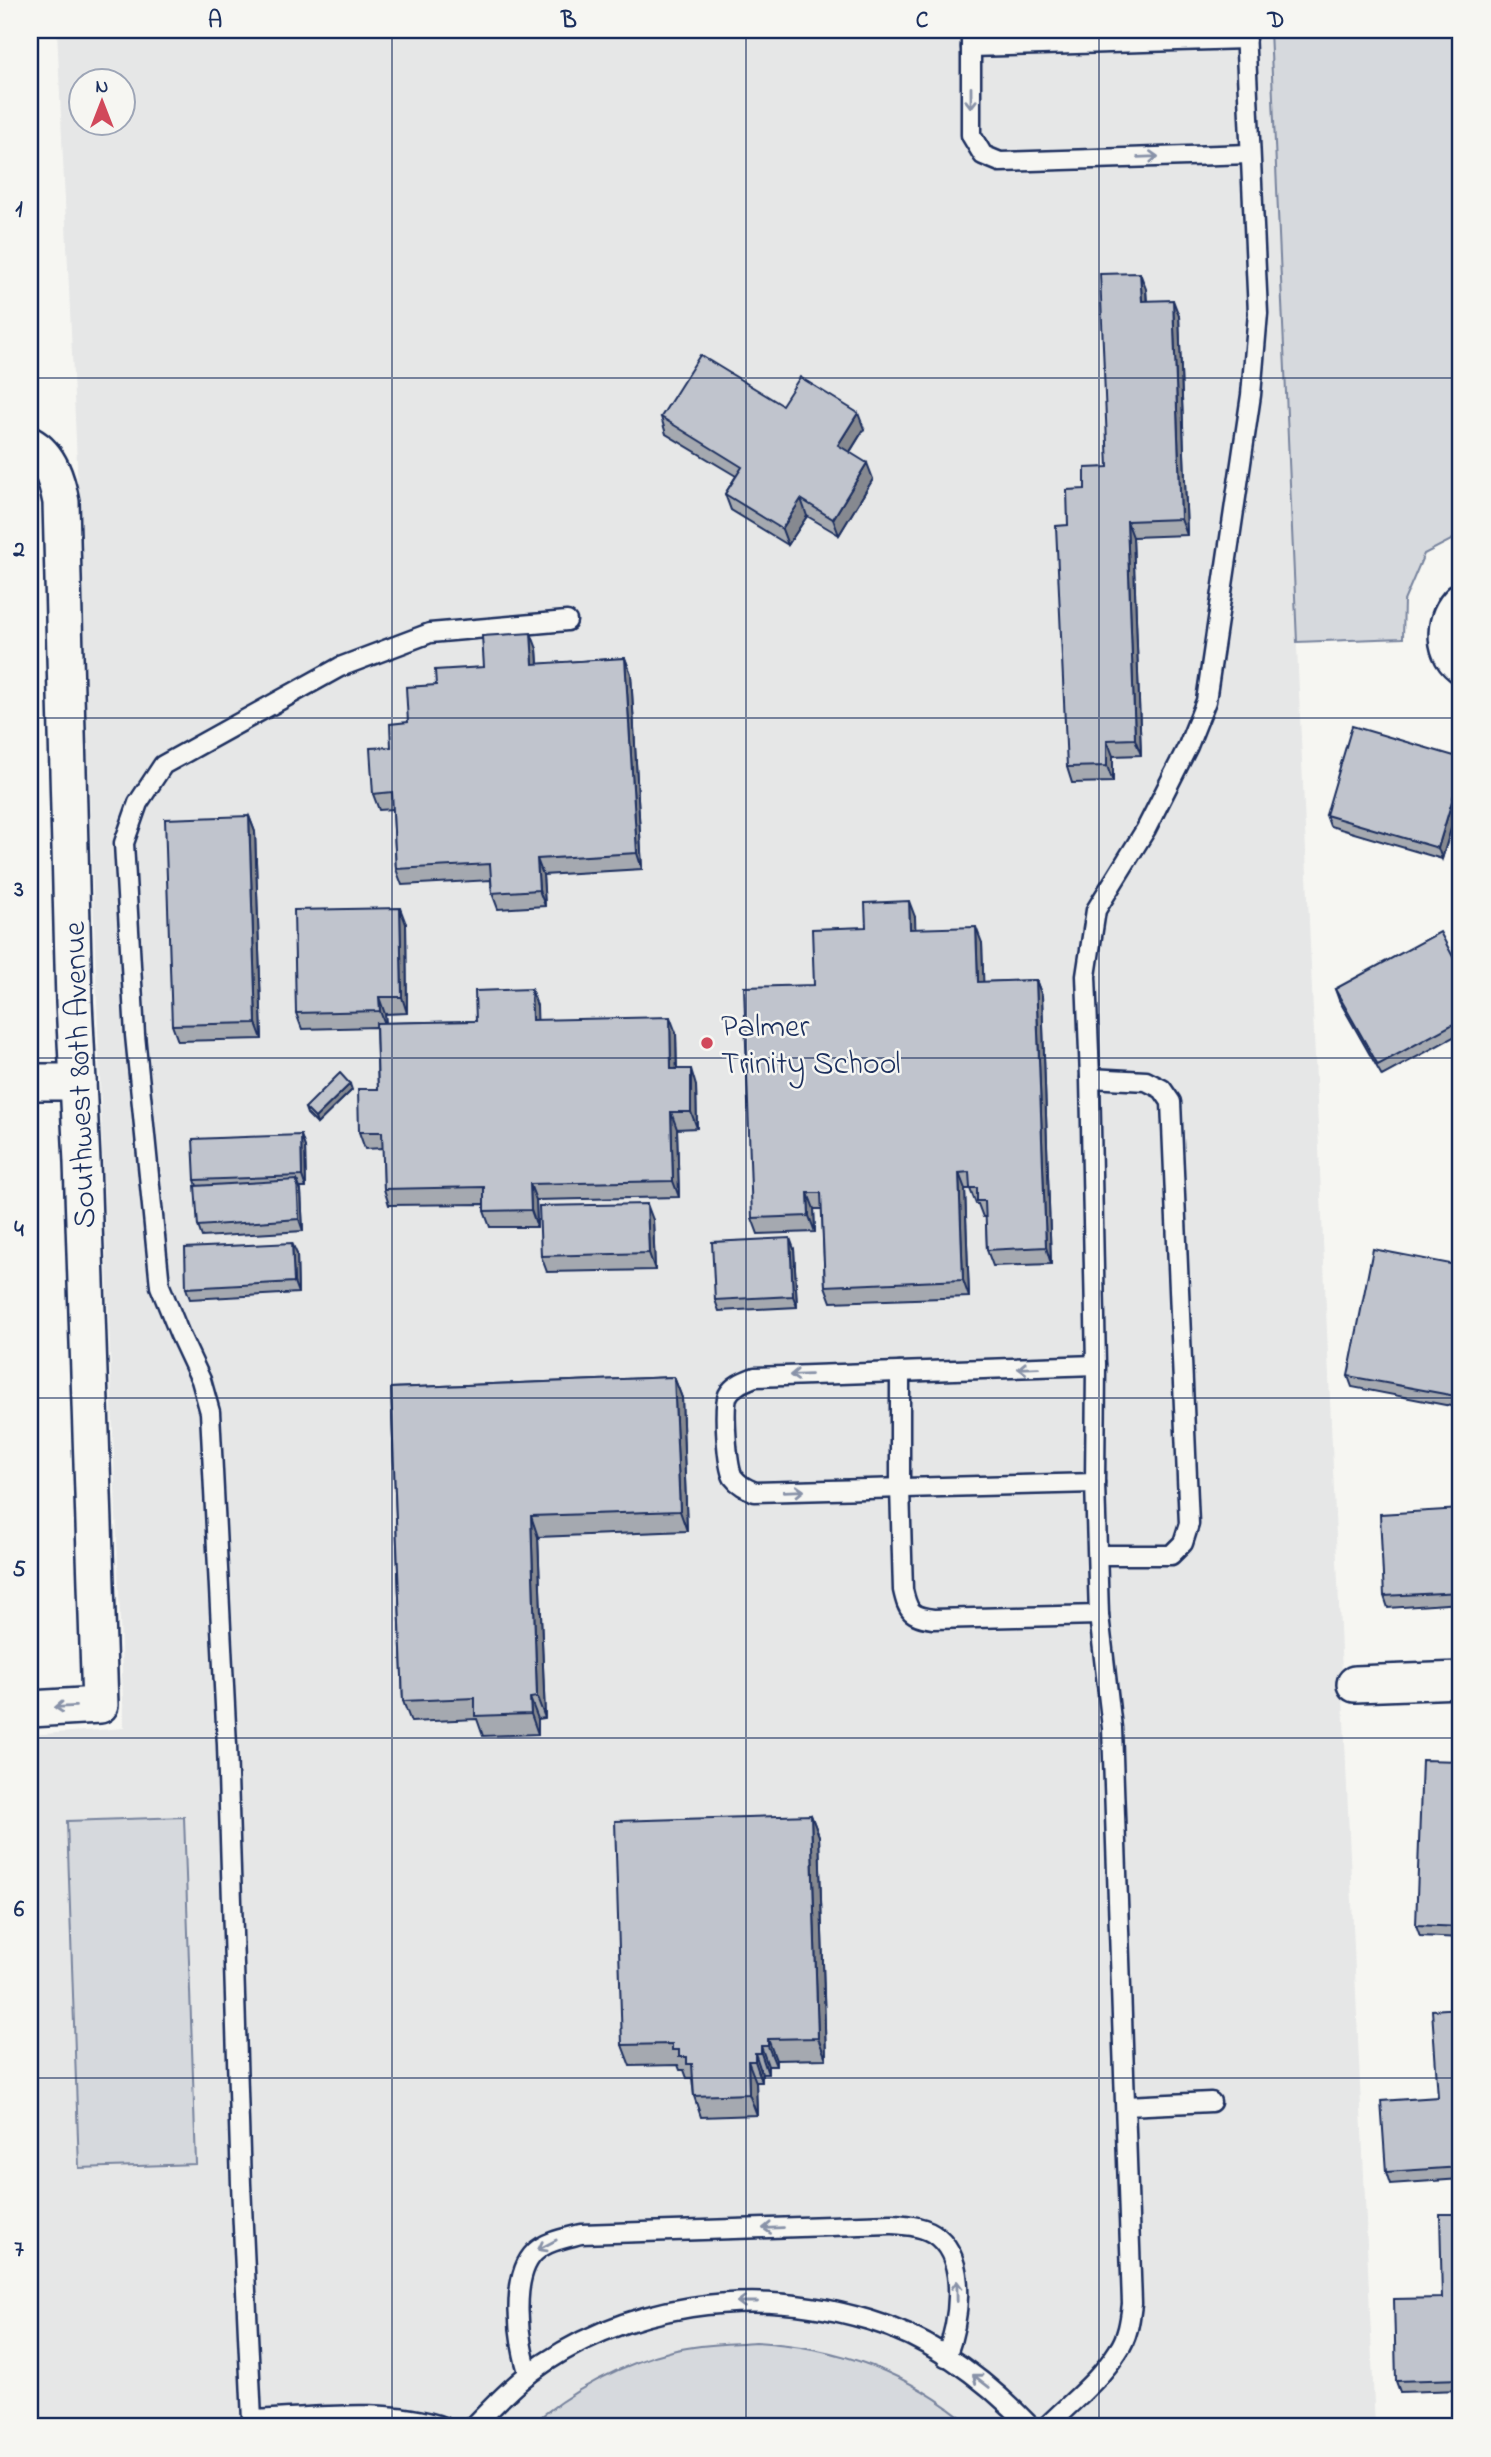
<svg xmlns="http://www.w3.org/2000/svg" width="1491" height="2457" viewBox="0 0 1491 2457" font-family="'Indie Flower',sans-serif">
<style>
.built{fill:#e6e7e7;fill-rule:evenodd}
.green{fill:#d6d9dd;stroke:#78849e;stroke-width:2}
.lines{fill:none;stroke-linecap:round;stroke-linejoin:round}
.lane-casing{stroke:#1b2f5e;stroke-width:23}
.street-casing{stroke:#1b2f5e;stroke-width:40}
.lane{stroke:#f6f6f2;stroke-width:18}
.street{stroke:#f6f6f2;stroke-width:35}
.wall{fill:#a5a9b0;stroke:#1b2f5e;stroke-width:2}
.shaded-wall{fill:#868990;stroke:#1b2f5e;stroke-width:2}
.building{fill:#c0c4cd;stroke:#1b2f5e;stroke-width:2}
.oneway{stroke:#8892a8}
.grid{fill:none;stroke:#1b2f5e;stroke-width:2;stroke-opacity:0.55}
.poi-dot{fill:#d1495b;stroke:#f6f6f2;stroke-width:2.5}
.labels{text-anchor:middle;stroke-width:5;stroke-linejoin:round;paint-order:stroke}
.poi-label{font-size:32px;fill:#1b2f5e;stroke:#f6f6f2;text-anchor:start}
.street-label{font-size:32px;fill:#1b2f5e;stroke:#f6f6f2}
.neatline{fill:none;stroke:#1b2f5e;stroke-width:2.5}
.grid-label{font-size:23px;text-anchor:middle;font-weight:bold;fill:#1b2f5e}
</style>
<rect width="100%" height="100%" fill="#f6f6f2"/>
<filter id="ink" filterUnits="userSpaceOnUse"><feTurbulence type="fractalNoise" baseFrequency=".0143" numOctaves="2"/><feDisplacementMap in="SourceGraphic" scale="14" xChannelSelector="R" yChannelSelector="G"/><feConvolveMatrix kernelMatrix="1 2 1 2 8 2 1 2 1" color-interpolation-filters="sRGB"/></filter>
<g filter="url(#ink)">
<!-- built -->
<path class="built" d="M57,30H1270L1375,2427H30V1735L124,1728L76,440ZM80,80H122V122H80Z"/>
<!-- green -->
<g class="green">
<polygon points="1270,30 1461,30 1461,535 1424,554 1404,601 1403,638 1297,642"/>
<polygon points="184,1817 196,2164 79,2168 67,1821"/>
<path d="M756,2342C840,2347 908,2372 973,2427H529C569,2391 623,2363 676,2350C702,2344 729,2344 756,2342Z"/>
</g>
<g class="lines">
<!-- lane casing -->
<g class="lane-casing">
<g id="lane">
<polyline points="971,30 971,135 983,155 1000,162 1250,154"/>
<polyline points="971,47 1246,39"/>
<polyline points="1090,1078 1146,1081 1162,1089 1171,1102 1189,1524 1183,1543 1171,1555 1098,1555"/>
<path d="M900,1372V1487L903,1590C908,1612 911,1616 933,1619L1099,1615"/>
<path d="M1095,1483L755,1492C746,1488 739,1485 733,1477C727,1466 723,1407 728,1395C733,1385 745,1381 755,1377L1096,1365"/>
<polyline points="1126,2106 1211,2102"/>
<path d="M529,2374C518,2344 510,2276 535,2252C547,2241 566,2238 581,2234L891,2224C906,2225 926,2226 938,2237C969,2263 958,2325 946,2357"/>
<path d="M443,2427C390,2407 309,2418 252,2420L241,2184L227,1745L210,1412L201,1380L180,1335L160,1286L135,1035L124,843L138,803L163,765L340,667L430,633L567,621"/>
<path d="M473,2427C490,2409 507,2391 526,2376C623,2302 754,2285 869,2320C931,2338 987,2381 1031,2427"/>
<path d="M1046,2427C1070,2403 1100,2380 1118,2351C1128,2337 1130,2320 1132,2304L1112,1728L1099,1615L1095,1483L1096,1365L1090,1078L1086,976L1096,910L1146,829L1188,746L1206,701L1251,395L1258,313L1245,30"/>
</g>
</g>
<!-- street casing -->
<g class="street-casing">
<g id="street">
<path d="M30,445C50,456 57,481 61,502L74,1002L82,1162L100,1705L30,1709"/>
<path d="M1461,601C1444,616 1441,650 1461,665"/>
<polyline points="30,1082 78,1082"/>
<polyline points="1355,1684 1461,1680"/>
</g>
</g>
<!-- lane -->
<use href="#lane" class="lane"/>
<!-- street -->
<use href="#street" class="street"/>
</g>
<!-- wall -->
<g class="wall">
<polygon points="1146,289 1147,301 1179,316 1187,535 1133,537 1141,755 1113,756 1113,782 1072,783 1067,767 1068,525 1085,489 1108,467"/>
<polygon points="782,405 864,429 850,452 873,479 839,535 807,516 788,545 731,510 725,494 736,476 666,434 661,417"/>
<polygon points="537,649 538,664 625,658 631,674 642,869 543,875 545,906 498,909 492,893 491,880 402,885 396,869 393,809 379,810 373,794 391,747 436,685"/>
<polygon points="1461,758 1461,795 1442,859 1330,826 1326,815"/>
<polygon points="249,816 255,832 262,1039 178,1041 172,1025"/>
<polygon points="915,917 915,929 982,943 983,982 1036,980 1042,996 1051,1264 993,1266 987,1250 986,1217 983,1217 978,1204 976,1204 970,1189 965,1189 969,1297 831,1302 825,1286 822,1209 814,1209 815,1232 758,1234 752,1218 814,985 866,927"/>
<polygon points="406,924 407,1013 385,1014 386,1023 476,1021 531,989 537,1006 537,1020 676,1033 677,1069 696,1086 697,1128 677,1129 679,1197 536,1200 537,1227 490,1227 484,1211 484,1204 389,1205 384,1189 383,1148 365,1149 359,1132 378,1089 376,1027 302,1029 296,1013"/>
<polygon points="1461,972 1461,1033 1382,1076 1339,1000 1335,989"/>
<polygon points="352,1090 317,1124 307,1114 305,1108"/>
<polygon points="305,1147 306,1188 300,1188 301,1191 303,1231 202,1237 198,1226 197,1186 195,1180"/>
<polygon points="653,1220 655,1270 547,1272 541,1256"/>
<polygon points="794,1249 797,1307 719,1311 715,1300"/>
<polygon points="297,1254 298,1293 190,1299 186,1288"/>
<polygon points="1461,1266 1461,1408 1352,1387 1348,1376"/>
<polygon points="674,1377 682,1398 687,1531 538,1537 545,1718 538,1719 538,1734 483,1736 477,1719 411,1722 403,1701 391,1388"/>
<polygon points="1461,1509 1461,1603 1388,1608 1384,1596"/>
<polygon points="1461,1761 1461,1938 1420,1936 1416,1925"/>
<polygon points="811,1815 819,1836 826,2059 776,2060 776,2066 768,2066 768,2074 762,2074 762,2082 756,2082 757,2115 701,2117 694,2096 692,2078 687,2078 684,2070 680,2070 678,2065 630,2066 622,2045"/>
<polygon points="1461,2008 1461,2179 1390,2184 1386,2172 1438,2097"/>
<polygon points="1461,2214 1461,2390 1400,2392 1396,2381 1442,2298"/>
</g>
<!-- shaded-wall -->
<g class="shaded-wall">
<polygon points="1140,273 1146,289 1147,317 1142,301"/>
<polygon points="1173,300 1179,316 1187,535 1181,519"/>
<polygon points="858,413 864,429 844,461 838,445"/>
<polygon points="867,463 873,479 839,535 833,519"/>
<polygon points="801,499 807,516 788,545 782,529"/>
<polygon points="1127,521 1133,537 1141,755 1135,739"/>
<polygon points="531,633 537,649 539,680 533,664"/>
<polygon points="625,658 631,674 642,869 637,853"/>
<polygon points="1107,740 1113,756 1113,782 1107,766"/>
<polygon points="1461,771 1461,795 1442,859 1438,848"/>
<polygon points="249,816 255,832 262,1039 256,1023"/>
<polygon points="537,859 543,875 545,906 539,890"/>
<polygon points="909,901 915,917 916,946 910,929"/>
<polygon points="400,908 406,924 407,1013 402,997"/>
<polygon points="976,927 982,943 984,998 978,982"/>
<polygon points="1036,980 1042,996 1051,1264 1046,1247"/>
<polygon points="531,989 537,1006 538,1036 532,1020"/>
<polygon points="379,997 385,1014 386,1027 380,1011"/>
<polygon points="670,1017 676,1033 677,1086 671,1069"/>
<polygon points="691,1069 696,1086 697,1128 691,1112"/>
<polygon points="350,1084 352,1090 317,1124 315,1118"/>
<polygon points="671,1112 677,1129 679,1197 673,1181"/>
<polygon points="301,1135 305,1147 306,1188 302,1176"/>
<polygon points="959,1173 965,1189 969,1297 963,1280"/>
<polygon points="297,1180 301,1191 303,1231 299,1219"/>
<polygon points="530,1184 536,1200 537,1227 531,1210"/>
<polygon points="808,1193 814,1209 815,1232 809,1216"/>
<polygon points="647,1204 653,1220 655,1270 649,1253"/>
<polygon points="790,1238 794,1249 797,1307 793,1296"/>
<polygon points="292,1243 297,1254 298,1293 294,1282"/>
<polygon points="674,1377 682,1398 687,1531 680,1511"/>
<polygon points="531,1516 538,1537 545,1718 537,1697"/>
<polygon points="530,1698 538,1719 538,1734 531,1714"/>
<polygon points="811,1815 819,1836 826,2059 818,2038"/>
<polygon points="768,2039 776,2060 776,2066 768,2046"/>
<polygon points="761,2046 768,2066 768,2074 761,2053"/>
<polygon points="755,2053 762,2074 762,2082 755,2061"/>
<polygon points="748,2061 756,2082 757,2115 749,2094"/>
</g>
<!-- building -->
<g class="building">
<polygon points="1140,273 1142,301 1173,300 1181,519 1127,521 1135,739 1107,740 1107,766 1067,767 1056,526 1068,525 1067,490 1085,489 1085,468 1108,467 1100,274"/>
<polygon points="700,355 782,405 800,377 858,413 838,445 867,463 833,519 801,499 782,529 725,494 742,467 661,417"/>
<polygon points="531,633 533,664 625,658 637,853 537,859 539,890 492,893 490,864 396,869 392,792 373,794 370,748 391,747 390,724 408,722 406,687 436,685 435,670 484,667 482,636"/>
<polygon points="1352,726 1461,758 1461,771 1438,848 1326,815"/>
<polygon points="249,816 256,1023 172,1025 165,819"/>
<polygon points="909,901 910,929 976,927 978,982 1036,980 1046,1247 987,1250 985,1201 977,1201 977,1188 970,1188 969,1172 959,1173 963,1280 825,1286 821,1193 808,1193 809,1216 752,1218 744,987 814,985 812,929 866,927 865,903"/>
<polygon points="400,908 402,997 379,997 380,1011 296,1013 294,910"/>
<polygon points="1440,932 1461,972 1461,1020 1378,1065 1335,989"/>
<polygon points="531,989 532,1020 670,1017 671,1069 691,1069 691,1112 671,1112 673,1181 530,1184 531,1210 484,1211 484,1187 384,1189 382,1132 359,1132 358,1089 378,1089 376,1023 476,1021 475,991"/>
<polygon points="340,1073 350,1084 315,1118 305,1108"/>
<polygon points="301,1135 302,1176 195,1180 193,1139"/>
<polygon points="297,1180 299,1219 198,1226 195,1186"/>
<polygon points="647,1204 649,1253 541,1256 539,1206"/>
<polygon points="790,1238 793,1296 715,1300 712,1242"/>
<polygon points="292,1243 294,1282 186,1288 185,1248"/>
<polygon points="1373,1249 1461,1266 1461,1397 1348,1376"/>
<polygon points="674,1377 680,1511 531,1516 537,1697 530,1698 531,1714 475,1716 475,1698 403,1701 391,1388"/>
<polygon points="1461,1509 1461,1592 1384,1596 1380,1514"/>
<polygon points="1422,1760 1461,1761 1461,1927 1416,1925"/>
<polygon points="811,1815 818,2038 768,2039 768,2046 761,2046 761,2053 755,2053 755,2061 748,2061 749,2094 694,2096 692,2064 687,2064 687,2057 679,2057 679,2050 672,2050 672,2044 622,2045 615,1821"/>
<polygon points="1461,2008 1461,2167 1386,2172 1381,2101 1438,2097 1432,2010"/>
<polygon points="1440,2214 1461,2214 1461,2379 1396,2381 1394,2299 1442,2298"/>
</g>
<!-- one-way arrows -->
<defs><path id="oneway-shaft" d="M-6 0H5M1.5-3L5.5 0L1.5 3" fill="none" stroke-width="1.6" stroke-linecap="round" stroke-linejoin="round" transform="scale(1.75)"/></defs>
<g class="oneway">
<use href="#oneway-shaft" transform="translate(971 98) rotate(90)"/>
<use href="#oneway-shaft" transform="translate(1148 157) rotate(-2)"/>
<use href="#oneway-shaft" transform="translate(1028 1368) rotate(178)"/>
<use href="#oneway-shaft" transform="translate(800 1375) rotate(178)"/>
<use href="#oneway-shaft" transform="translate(794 1491) rotate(-2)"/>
<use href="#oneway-shaft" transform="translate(65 1707) rotate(177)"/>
<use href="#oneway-shaft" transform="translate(773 2228) rotate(178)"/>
<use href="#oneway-shaft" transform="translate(547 2245) rotate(152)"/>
<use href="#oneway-shaft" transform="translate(957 2291) rotate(-91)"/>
<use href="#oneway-shaft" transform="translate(747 2302) rotate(-180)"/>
<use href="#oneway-shaft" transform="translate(981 2381) rotate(-142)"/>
</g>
</g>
<!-- grid -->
<path class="grid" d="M392,30V2427M746,30V2427M1099,30V2427M30,378H1461M30,718H1461M30,1058H1461M30,1398H1461M30,1738H1461M30,2078H1461"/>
<!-- markers -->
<circle class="poi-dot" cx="707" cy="1043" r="7"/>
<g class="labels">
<!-- poi labels -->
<g class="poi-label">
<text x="721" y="1036">Palmer<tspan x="721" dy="37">Trinity School</tspan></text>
</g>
<!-- street labels -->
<g class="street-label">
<text transform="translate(78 1075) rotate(-92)" y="11">Southwest 80th Avenue</text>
</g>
</g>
<!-- margin -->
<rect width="1491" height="2457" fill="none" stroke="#f6f6f2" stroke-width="77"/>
<!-- north arrow -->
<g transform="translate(102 102)"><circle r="33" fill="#f6f6f2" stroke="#9ea6b7" stroke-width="2"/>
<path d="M0-5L12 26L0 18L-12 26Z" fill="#d1495b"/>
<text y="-10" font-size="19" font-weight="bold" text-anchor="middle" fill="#1b2f5e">N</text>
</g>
<rect x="38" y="38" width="1414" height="2380" class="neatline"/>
<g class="grid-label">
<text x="215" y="27">A</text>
<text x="569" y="27">B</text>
<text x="922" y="27">C</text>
<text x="1276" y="27">D</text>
<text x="19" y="216">1</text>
<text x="19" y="556">2</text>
<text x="19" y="896">3</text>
<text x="19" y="1236">4</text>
<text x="19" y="1576">5</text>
<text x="19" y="1916">6</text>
<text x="19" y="2256">7</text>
</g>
</svg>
